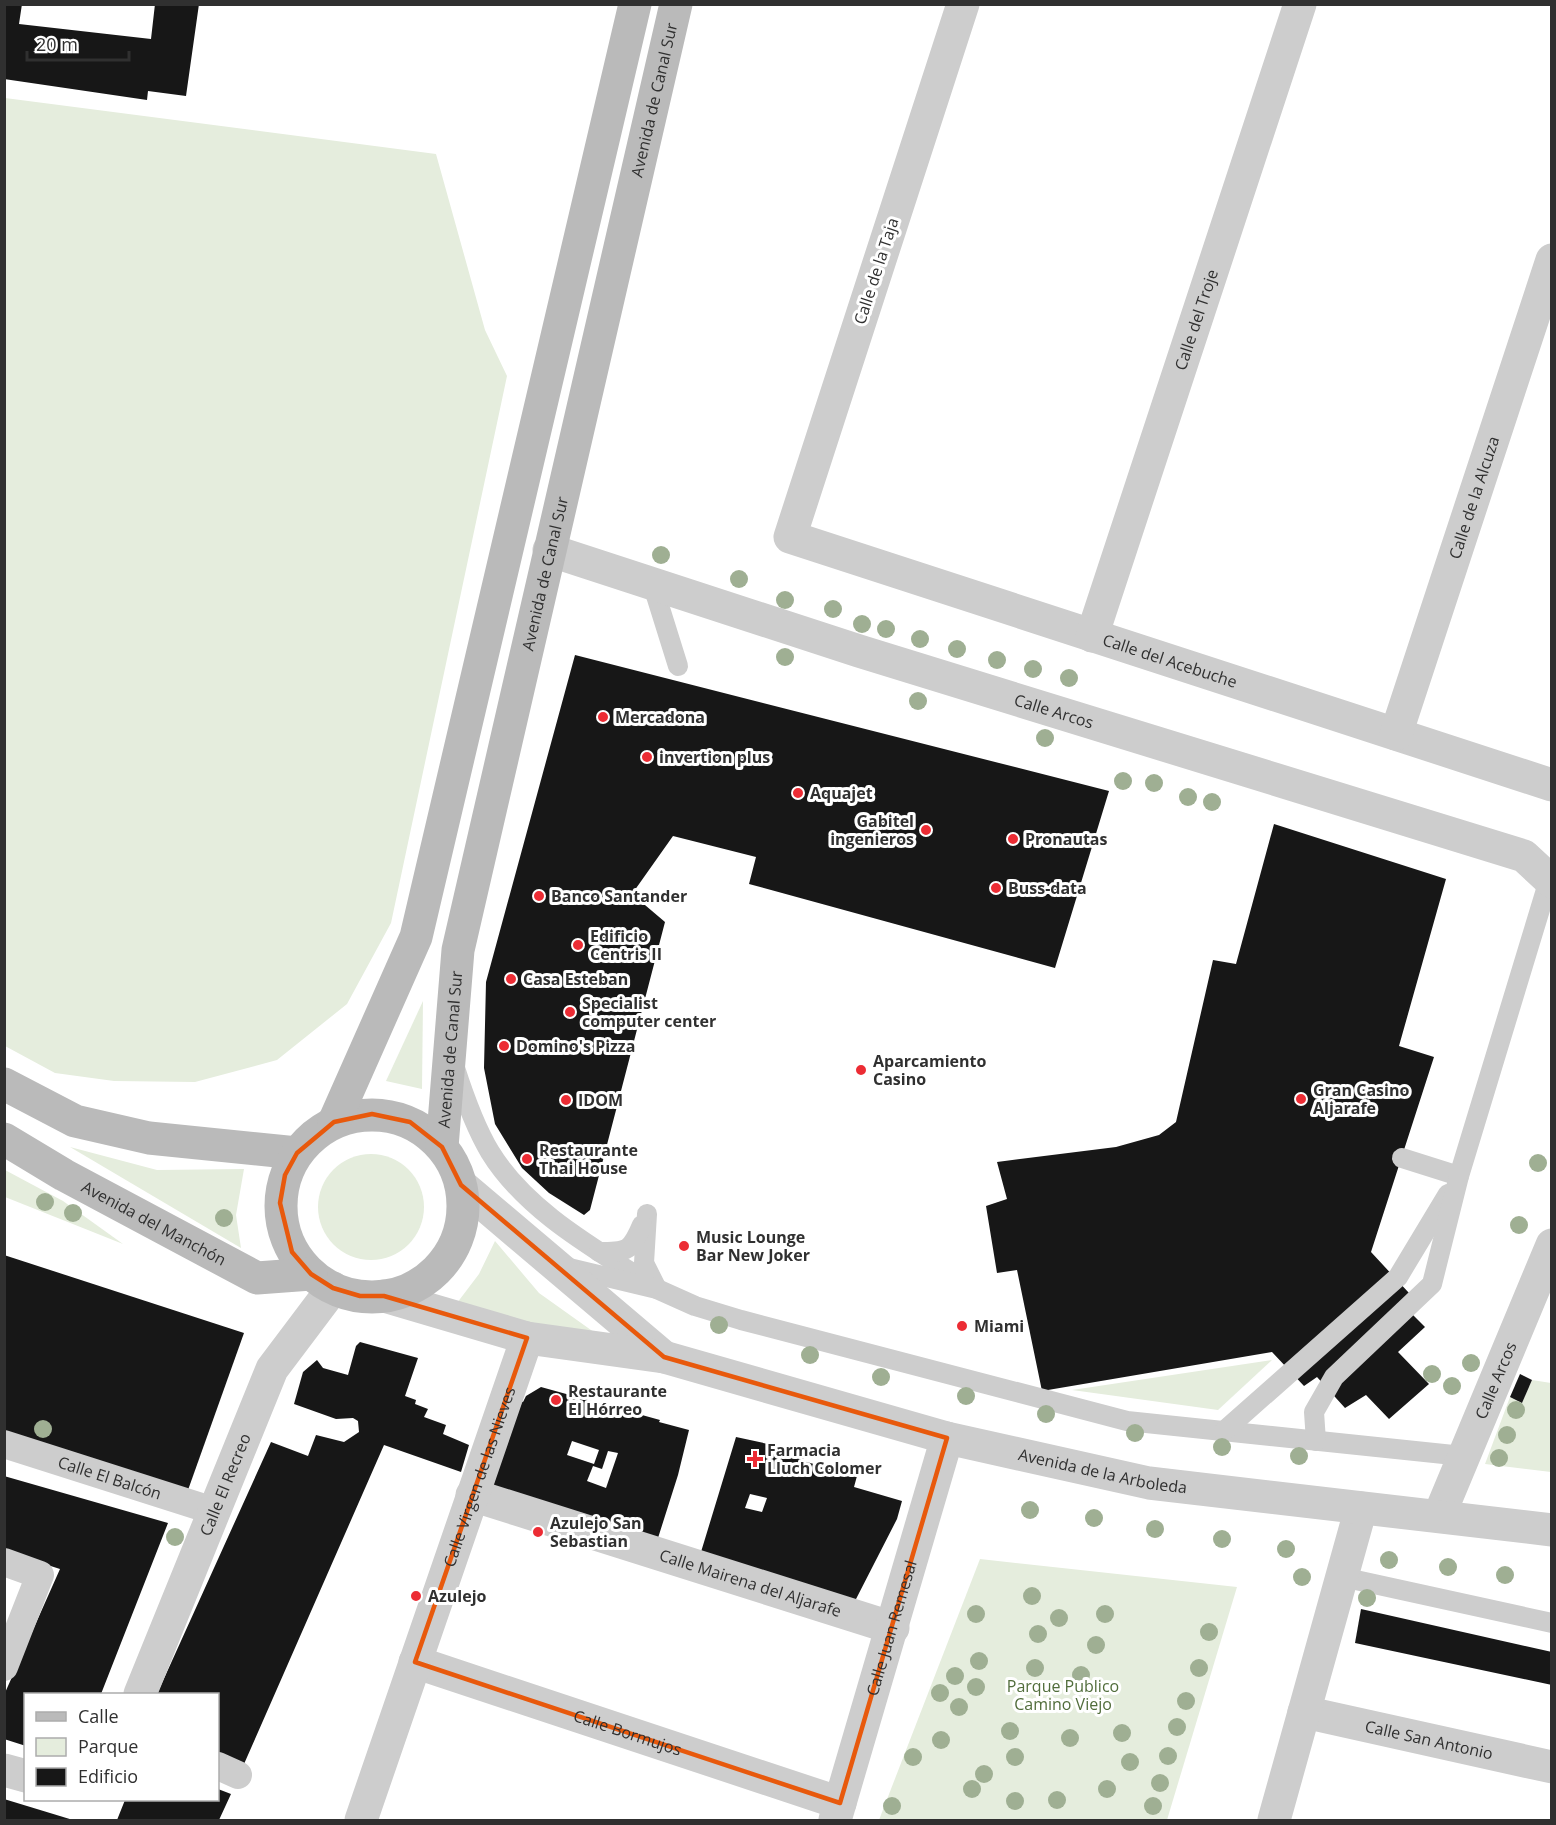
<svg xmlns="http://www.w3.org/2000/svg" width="1556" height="1825" viewBox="0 0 1556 1825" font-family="'Open Sans',sans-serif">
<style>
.green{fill:#e5eddd}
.building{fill:#171717;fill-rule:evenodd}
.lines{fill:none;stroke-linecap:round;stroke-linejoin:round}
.service{stroke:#cdcdcd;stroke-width:20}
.pedestrian{stroke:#cdcdcd;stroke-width:28}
.minor{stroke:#cdcdcd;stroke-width:33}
.tertiary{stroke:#cdcdcd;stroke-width:33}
.secondary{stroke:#bababa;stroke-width:33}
.tree{fill:#9faf93}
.marked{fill:none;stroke:#e8590c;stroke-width:4.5;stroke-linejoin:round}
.poi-dot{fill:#ec2c34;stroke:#fff;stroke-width:2}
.labels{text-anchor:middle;stroke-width:6;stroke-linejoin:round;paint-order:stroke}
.street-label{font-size:16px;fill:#303030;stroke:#fff}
.poi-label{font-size:16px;font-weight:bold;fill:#303030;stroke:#fff;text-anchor:start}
.park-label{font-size:16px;fill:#516d3b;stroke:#fff}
</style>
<rect width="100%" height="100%" fill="#fff"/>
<!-- green -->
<g class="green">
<polygon points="5,98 436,154 485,330 507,376 391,923 347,1004 277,1060 195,1082 114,1081 55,1073 5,1046"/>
<polygon points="423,1001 422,1089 386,1081"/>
<polygon points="70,1147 157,1170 244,1169 236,1215 241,1248"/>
<circle cx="371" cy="1207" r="53"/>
<polygon points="5,1170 63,1201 123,1244 5,1197"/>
<polygon points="495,1241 539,1293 605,1340 529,1324 457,1303 479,1274"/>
<polygon points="1272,1360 1218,1410 1072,1390"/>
<polygon points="1532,1380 1551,1383 1551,1472 1485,1464 1510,1397 1522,1403"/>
<polygon points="980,1559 1237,1587 1167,1820 879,1820"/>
</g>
<!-- building -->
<g class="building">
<polygon points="4,4 22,4 19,24 151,39 155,4 199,4 186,96 148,91 147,100 4,79"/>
<polygon points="575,655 1109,791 1055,968 749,884 756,857 673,836 632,894 665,922 590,1210 584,1215 549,1193 522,1168 495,1124 484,1068 486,982"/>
<polygon points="1274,824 1446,879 1399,1046 1434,1057 1371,1252 1409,1293 1401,1303 1425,1327 1398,1352 1429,1384 1389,1419 1366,1395 1345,1408 1317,1377 1304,1386 1272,1352 1042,1391 1017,1270 997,1273 986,1206 1007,1199 997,1162 1116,1147 1159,1135 1176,1122 1213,960 1236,964"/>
<polygon points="4,1255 244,1333 188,1490 4,1435"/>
<polygon points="360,1342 418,1358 405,1396 416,1400 415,1404 428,1409 424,1417 446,1425 443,1434 469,1445 461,1472 384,1445 244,1764 218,1752 218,1694 157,1694 271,1442 308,1456 316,1435 344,1442 359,1432 358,1421 353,1418 336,1419 294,1404 303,1372 317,1360 323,1368 348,1375 356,1346"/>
<polygon points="1520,1374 1532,1380 1522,1403 1510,1397"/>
<path d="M541,1387L660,1420L659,1422L689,1430L678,1475L658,1538L493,1486L520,1401L523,1402L526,1396ZM572,1441L599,1450L594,1464L567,1455ZM608,1451L618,1453L606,1488L587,1481L593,1466L602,1469Z"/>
<path d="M736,1437L805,1452L803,1461L857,1476L854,1487L902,1501L897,1519L855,1601L701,1552ZM750,1494L767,1498L762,1512L745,1508Z"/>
<polygon points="4,1476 168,1523 101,1694 26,1694 26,1746 4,1739 4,1695 60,1569 4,1551"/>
<polygon points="1361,1609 1552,1652 1552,1685 1355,1643"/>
<polygon points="218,1789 231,1794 219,1820 117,1820 125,1800 218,1800"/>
<polygon points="4,1799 73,1820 4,1820"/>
</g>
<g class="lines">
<!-- service -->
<g class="service">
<polyline points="653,586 678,666"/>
<path d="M455,1068C464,1096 475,1127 490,1152C525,1209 590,1246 645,1281"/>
<polyline points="1402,1158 1459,1176"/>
<polyline points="647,1214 644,1263 657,1289"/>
<path d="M599,1252C628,1252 631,1251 642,1225"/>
<polyline points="565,1267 657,1289 695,1306 741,1320 1127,1421 1463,1456"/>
<polyline points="1224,1431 1398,1277 1448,1194"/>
<polyline points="1316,1441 1314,1412 1334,1377 1432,1284 1459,1176 1549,880"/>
<polyline points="1342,1577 1552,1623"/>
</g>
<!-- pedestrian -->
<g class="pedestrian">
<path id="s1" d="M4,1444L214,1511"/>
<polyline points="4,1562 40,1575 4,1667"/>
<polyline points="218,1766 238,1775"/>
</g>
<!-- minor -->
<g class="minor">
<path id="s2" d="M963,4L790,537L1552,785"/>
<path id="s3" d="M549,550L859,651L1524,856L1552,882"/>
<path id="s4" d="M1092,636L1300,4"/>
<path id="s5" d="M1396,734L1552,260"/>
<path id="s6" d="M472,1495L893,1628"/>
<path id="s7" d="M1439,1516L1552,1245"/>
<path id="s8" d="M415,1662L840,1803"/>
<path id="s9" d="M140,1694L272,1369L333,1288"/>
<path id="s10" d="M1304,1712L1552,1767"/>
<polyline points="4,1770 26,1776"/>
<path id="s11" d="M361,1820L527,1338"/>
<path id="s12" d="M835,1820L947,1438"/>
<polyline points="1274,1820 1361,1508"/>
</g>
<!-- tertiary -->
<g class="tertiary">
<polyline points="461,1185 664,1357"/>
<path id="s13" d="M384,1296L527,1338L664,1357L947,1438L1149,1483L1552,1530"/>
</g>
<!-- secondary -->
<g class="secondary">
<polyline points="4,1084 75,1121 149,1138 297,1153"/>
<circle cx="372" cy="1206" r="91"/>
<polyline points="334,1122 416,937 635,4"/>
<path id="s14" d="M4,1139L64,1175L257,1278L311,1274"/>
<path id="s15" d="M442,1147L458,950L676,4"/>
</g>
</g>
<!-- trees -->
<g class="tree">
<circle cx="661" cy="555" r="9"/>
<circle cx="739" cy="579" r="9"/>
<circle cx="785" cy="600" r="9"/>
<circle cx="833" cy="609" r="9"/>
<circle cx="862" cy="624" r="9"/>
<circle cx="886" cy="629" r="9"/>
<circle cx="920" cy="639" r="9"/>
<circle cx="957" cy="649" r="9"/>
<circle cx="785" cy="657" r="9"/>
<circle cx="997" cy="660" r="9"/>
<circle cx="1033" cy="669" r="9"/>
<circle cx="1069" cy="678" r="9"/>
<circle cx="918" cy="701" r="9"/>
<circle cx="1045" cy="738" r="9"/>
<circle cx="1123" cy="781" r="9"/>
<circle cx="1154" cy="783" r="9"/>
<circle cx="1188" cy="797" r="9"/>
<circle cx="1212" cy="802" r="9"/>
<circle cx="1538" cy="1163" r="9"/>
<circle cx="45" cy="1202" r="9"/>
<circle cx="73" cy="1213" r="9"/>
<circle cx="224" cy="1218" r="9"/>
<circle cx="1519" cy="1225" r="9"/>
<circle cx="719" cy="1325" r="9"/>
<circle cx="810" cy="1355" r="9"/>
<circle cx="1471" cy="1363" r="9"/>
<circle cx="1432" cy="1374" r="9"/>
<circle cx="881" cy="1377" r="9"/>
<circle cx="1452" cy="1386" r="9"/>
<circle cx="966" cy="1396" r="9"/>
<circle cx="1516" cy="1410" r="9"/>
<circle cx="1046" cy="1414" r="9"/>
<circle cx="43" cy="1429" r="9"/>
<circle cx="1135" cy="1433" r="9"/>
<circle cx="1507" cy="1435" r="9"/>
<circle cx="1222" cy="1447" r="9"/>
<circle cx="1299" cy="1456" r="9"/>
<circle cx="1499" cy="1458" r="9"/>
<circle cx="1030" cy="1510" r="9"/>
<circle cx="1094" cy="1518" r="9"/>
<circle cx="1155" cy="1529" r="9"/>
<circle cx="175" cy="1537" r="9"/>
<circle cx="1222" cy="1539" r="9"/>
<circle cx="1286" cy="1549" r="9"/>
<circle cx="1389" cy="1560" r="9"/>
<circle cx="1448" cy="1567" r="9"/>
<circle cx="1505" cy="1575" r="9"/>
<circle cx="1302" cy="1577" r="9"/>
<circle cx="1032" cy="1596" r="9"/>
<circle cx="1367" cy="1598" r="9"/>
<circle cx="976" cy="1614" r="9"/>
<circle cx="1105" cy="1614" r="9"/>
<circle cx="1059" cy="1618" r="9"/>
<circle cx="1209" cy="1632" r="9"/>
<circle cx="1038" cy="1634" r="9"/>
<circle cx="1096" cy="1645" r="9"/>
<circle cx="979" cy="1661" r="9"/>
<circle cx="1035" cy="1668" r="9"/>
<circle cx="1199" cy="1668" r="9"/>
<circle cx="1081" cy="1675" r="9"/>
<circle cx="955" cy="1676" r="9"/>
<circle cx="976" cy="1687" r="9"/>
<circle cx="940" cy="1693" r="9"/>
<circle cx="1186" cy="1701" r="9"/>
<circle cx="959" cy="1707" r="9"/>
<circle cx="1177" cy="1727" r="9"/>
<circle cx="1010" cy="1731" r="9"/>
<circle cx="1122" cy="1733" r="9"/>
<circle cx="1070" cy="1738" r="9"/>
<circle cx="941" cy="1740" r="9"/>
<circle cx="1168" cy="1756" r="9"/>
<circle cx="913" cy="1757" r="9"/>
<circle cx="1015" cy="1757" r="9"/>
<circle cx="1130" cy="1762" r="9"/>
<circle cx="984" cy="1774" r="9"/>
<circle cx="1160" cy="1783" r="9"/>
<circle cx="972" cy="1789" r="9"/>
<circle cx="1107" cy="1789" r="9"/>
<circle cx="1057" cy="1800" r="9"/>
<circle cx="1015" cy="1801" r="9"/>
<circle cx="892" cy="1806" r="9"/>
<circle cx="1153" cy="1806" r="9"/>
</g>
<!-- marked area -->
<path class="marked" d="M372,1114L410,1122L442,1147L461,1185L664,1357L947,1438L840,1803L415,1662L527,1338L384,1296H360L333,1288L311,1274L292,1252L280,1203L285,1175L297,1153L334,1122Z"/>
<!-- markers -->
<g class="poi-dot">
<circle cx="603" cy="717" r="6"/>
<circle cx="647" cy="757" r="6"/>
<circle cx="798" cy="793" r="6"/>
<circle cx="926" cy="830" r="6"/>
<circle cx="1013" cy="839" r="6"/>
<circle cx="996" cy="888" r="6"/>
<circle cx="539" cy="896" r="6"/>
<circle cx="578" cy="945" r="6"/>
<circle cx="511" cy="979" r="6"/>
<circle cx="570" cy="1012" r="6"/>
<circle cx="504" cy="1046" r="6"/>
<circle cx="861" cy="1070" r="6"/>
<circle cx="1301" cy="1099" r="6"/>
<circle cx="566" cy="1100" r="6"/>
<circle cx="527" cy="1159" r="6"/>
<circle cx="684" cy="1246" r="6"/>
<circle cx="962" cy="1326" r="6"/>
<circle cx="556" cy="1400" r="6"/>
<path d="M752 1450h6v6h6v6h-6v6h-6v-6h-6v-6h6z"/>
<circle cx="538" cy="1532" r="6"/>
<circle cx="416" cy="1596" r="6"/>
</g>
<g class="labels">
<!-- street labels -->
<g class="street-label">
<text dy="6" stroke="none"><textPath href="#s15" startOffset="1070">Avenida de Canal Sur</textPath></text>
<text transform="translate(876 271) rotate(-72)" y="6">Calle de la Taja</text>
<text dy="6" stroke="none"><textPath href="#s4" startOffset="333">Calle del Troje</textPath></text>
<text dy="6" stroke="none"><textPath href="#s5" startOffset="249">Calle de la Alcuza</textPath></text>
<text dy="6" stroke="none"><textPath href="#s15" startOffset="584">Avenida de Canal Sur</textPath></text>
<text dy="6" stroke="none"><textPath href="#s2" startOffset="960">Calle del Acebuche</textPath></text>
<text dy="6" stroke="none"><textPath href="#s3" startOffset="530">Calle Arcos</textPath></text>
<text dy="6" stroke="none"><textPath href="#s15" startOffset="98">Avenida de Canal Sur</textPath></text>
<text dy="6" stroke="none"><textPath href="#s14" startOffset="172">Avenida del Manchón</textPath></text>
<text dy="6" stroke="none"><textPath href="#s7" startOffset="147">Calle Arcos</textPath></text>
<text dy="6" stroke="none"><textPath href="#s13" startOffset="741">Avenida de la Arboleda</textPath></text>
<text dy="6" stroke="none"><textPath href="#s11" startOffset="363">Calle Virgen de las Nieves</textPath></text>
<text dy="6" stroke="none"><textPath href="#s1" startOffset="111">Calle El Balcón</textPath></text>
<text dy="6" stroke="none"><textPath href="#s9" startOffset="226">Calle El Recreo</textPath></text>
<text dy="6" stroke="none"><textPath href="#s6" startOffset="292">Calle Mairena del Aljarafe</textPath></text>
<text dy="6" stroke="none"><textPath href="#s12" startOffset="200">Calle Juan Remesal</textPath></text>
<text dy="6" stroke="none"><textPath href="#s8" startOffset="224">Calle Bormujos</textPath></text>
<text dy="6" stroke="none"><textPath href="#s10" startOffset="128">Calle San Antonio</textPath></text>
</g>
<!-- poi labels -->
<g class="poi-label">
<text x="615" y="723">Mercadona</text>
<text x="659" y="763">invertion plus</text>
<text x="810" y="799">Aquajet</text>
<text x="914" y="827" text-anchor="end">Gabitel<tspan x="914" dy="18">ingenieros</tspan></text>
<text x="1025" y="845">Pronautas</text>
<text x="1008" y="894">Buss-data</text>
<text x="551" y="902">Banco Santander</text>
<text x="590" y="942">Edificio<tspan x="590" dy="18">Centris II</tspan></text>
<text x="523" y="985">Casa Esteban</text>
<text x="582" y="1009">Specialist<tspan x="582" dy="18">computer center</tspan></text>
<text x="516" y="1052">Domino's Pizza</text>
<text x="873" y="1067">Aparcamiento<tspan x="873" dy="18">Casino</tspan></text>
<text x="1313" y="1096">Gran Casino<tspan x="1313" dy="18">Aljarafe</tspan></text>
<text x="578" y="1106">IDOM</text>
<text x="539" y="1156">Restaurante<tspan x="539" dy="18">Thai House</tspan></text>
<text x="696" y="1243">Music Lounge<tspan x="696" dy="18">Bar New Joker</tspan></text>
<text x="974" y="1332">Miami</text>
<text x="568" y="1397">Restaurante<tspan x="568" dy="18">El Hórreo</tspan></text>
<text x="767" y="1456">Farmacia<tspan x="767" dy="18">Lluch Colomer</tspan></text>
<text x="550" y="1529">Azulejo San<tspan x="550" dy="18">Sebastian</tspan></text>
<text x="428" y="1602">Azulejo</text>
</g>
<!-- park labels -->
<g class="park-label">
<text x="1063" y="1692">Parque Publico<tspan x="1063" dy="18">Camino Viejo</tspan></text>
</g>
</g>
<!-- border -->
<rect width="1556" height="1825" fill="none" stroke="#303030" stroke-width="12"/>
<!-- legend -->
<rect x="24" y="1693" width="195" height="108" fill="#ffffff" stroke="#acacac" stroke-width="1.5"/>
<rect x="36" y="1712" width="30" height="9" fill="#bababa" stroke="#acacac" stroke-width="1.5"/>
<text x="78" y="1723" font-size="18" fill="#303030">Calle</text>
<rect x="36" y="1738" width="30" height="18" fill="#e5eddd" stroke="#acacac" stroke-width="1.5"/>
<text x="78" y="1753" font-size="18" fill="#303030">Parque</text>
<rect x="36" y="1768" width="30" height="18" fill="#171717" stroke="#acacac" stroke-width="1.5"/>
<text x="78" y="1783" font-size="18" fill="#303030">Edificio</text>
<!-- scale -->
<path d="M27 51v9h102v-9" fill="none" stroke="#303030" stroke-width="3"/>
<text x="36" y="51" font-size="18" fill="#303030" stroke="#ffffff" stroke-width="4.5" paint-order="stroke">20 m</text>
</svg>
